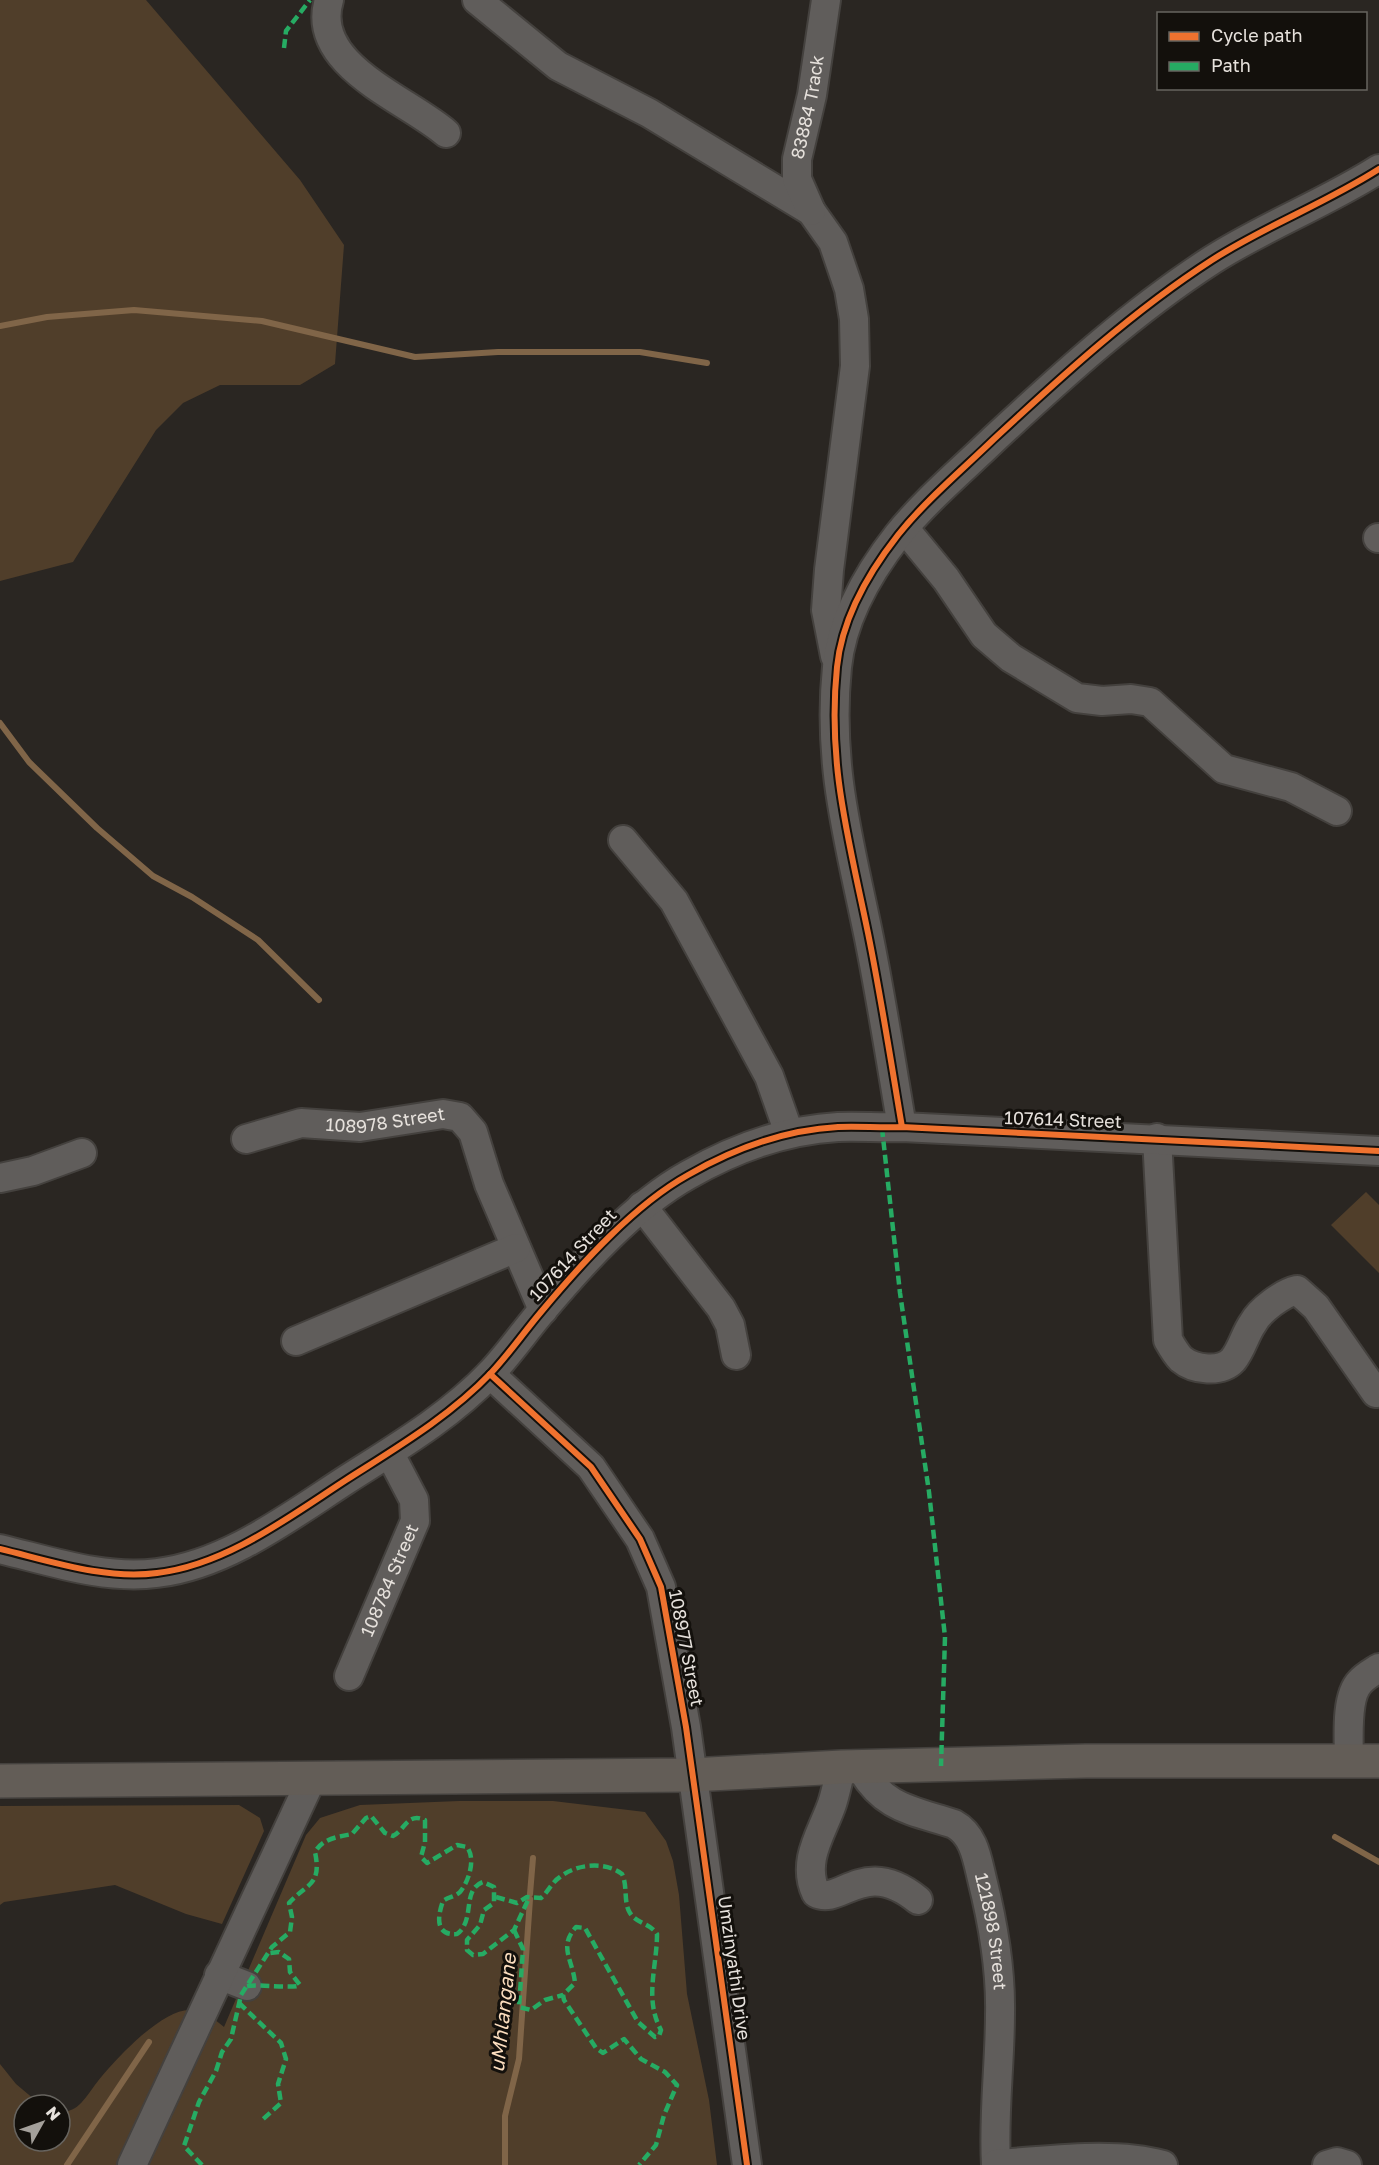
<svg xmlns="http://www.w3.org/2000/svg" width="1379" height="2165" viewBox="0 0 1379 2165" font-family="'Golos Text',sans-serif">
<style>
.green{fill:#503e2a}
.lines{fill:none;stroke-linecap:round;stroke-linejoin:round}
.stream{stroke:#806548;stroke-width:6}
.minor-casing{stroke:#44413e;stroke-width:32}
.major-casing{stroke:#44413e;stroke-width:36}
.minor{stroke:#605d5b;stroke-width:28}
.major{stroke:#635d57;stroke-width:33}
.quiet{stroke:#26ab63;stroke-width:4.5;stroke-dasharray:9 4.5;stroke-linecap:butt}
.cycleway-casing{stroke:#13100c;stroke-width:10}
.cycleway{stroke:#ef722f;stroke-width:6}
.labels{text-anchor:middle;stroke-width:6;stroke-linejoin:round;paint-order:stroke}
.street-label{font-size:18px;fill:#e6e1dc;stroke:#13100c}
.water-label{font-size:20px;font-style:italic;fill:#fbddbe;stroke:#13100c}
</style>
<rect width="100%" height="100%" fill="#2a2622"/>
<!-- green -->
<g class="green">
<polygon points="0,0 146,0 300,180 344,245 335,364 300,385 220,385 183,403 156,430 73,562 0,581"/>
<polygon points="1366,1192 1379,1205 1379,1273 1331,1225"/>
<path d="M459,1801H553L645,1812L666,1841L673,1861L679,1895L687,1994L709,2100L717,2165H0V2064L16,2084L41,2105H24V2141H60V2111C78,2115 88,2093 98,2081C115,2060 163,2007 192,2010C206,2012 214,2019 224,2027L306,1835L320,1818L360,1805Z"/>
<polygon points="239,1805 260,1818 264,1831 222,1924 186,1914 115,1885 4,1902 0,1905 0,1806"/>
</g>
<g class="lines">
<!-- stream -->
<g class="stream">
<polyline points="0,326 47,317 134,310 262,321 415,357 498,352 640,352 707,363"/>
<polyline points="0,723 29,762 97,828 153,876 192,897 258,940 319,1000"/>
<polyline points="1335,1837 1379,1862"/>
<polyline points="530,1894 533,1858"/>
<polyline points="67,2165 149,2042"/>
<polyline points="505,2165 505,2116 519,2059 530,1899"/>
</g>
<!-- minor casing -->
<g class="minor-casing">
<g id="minor">
<path d="M329,0C309,65 407,99 446,133"/>
<polyline points="477,0 558,66 649,113 811,211 833,242 849,289 854,319 855,366 829,570 826,610 835,656"/>
<path id="s1" d="M811,211L797,179V159L812,95L826,0"/>
<polyline points="904,528 946,579 984,635 1011,658 1077,698 1102,701 1131,699 1150,702 1224,769 1291,787 1337,811"/>
<polyline points="1378,538 1379,538"/>
<polyline points="623,840 674,901 769,1076 789,1133"/>
<path d="M902,1127C891,1062 881,997 868,933C849,840 827,764 837,667C842,618 869,572 898,535C926,500 962,470 994,439C1063,375 1133,311 1212,260C1265,226 1326,203 1379,169"/>
<path d="M1157,1138L1168,1340C1172,1347 1176,1354 1181,1359C1194,1370 1221,1373 1233,1360C1242,1349 1245,1334 1253,1323C1260,1310 1283,1293 1297,1290L1316,1307L1376,1393"/>
<path id="s2" d="M246,1139L301,1123L360,1127L443,1114L460,1117L473,1132L489,1184L543,1310"/>
<polyline points="0,1178 33,1171 82,1153"/>
<polyline points="642,1206 721,1308 730,1325 736,1355"/>
<polyline points="296,1341 516,1248"/>
<polyline points="490,1374 591,1467 640,1539 661,1587 686,1727 747,2165"/>
<path d="M0,1549C50,1561 105,1580 157,1573C226,1565 289,1517 346,1480C396,1448 449,1417 491,1373C509,1354 524,1332 541,1312C581,1264 634,1205 688,1175C735,1148 784,1130 838,1127C859,1126 881,1128 902,1127L1379,1151"/>
<path id="s3" d="M349,1676L415,1521L414,1500L390,1454"/>
<path d="M1349,1761C1349,1741 1345,1697 1360,1682C1365,1676 1373,1672 1379,1668"/>
<path d="M842,1767C838,1779 836,1792 832,1804C822,1833 801,1861 816,1893C841,1906 864,1856 918,1900"/>
<path id="s4" d="M860,1767C884,1809 911,1810 954,1824C974,1835 977,1858 982,1879C993,1923 1001,1968 1000,2014C1000,2065 993,2114 996,2165"/>
<polyline points="219,1975 247,1986"/>
<path d="M996,2164C1048,2161 1113,2151 1163,2165"/>
<polyline points="132,2165 311,1780"/>
<polyline points="1327,2165 1337,2162 1347,2165"/>
</g>
</g>
<!-- major casing -->
<g class="major-casing">
<polyline id="major" points="0,1781 691,1775 842,1767 1086,1761 1379,1761"/>
</g>
<!-- minor -->
<use href="#minor" class="minor"/>
<!-- major -->
<use href="#major" class="major"/>
<!-- quiet -->
<g class="quiet">
<polyline points="284,48 286,31 310,0"/>
<polyline points="882,1128 900,1293 929,1492 945,1637 941,1766"/>
<path d="M496,1897L517,1903L527,1897L541,1898C548,1892 552,1882 560,1877C576,1864 605,1861 622,1874C628,1886 623,1902 630,1913C637,1924 650,1923 657,1934C657,1967 644,1999 661,2030L659,2036L655,2037L638,2022L585,1928L576,1927C558,1947 573,1960 575,1983L563,1995L564,2000L596,2048L603,2053L624,2039L641,2059L665,2072L677,2085L664,2115L656,2145L639,2165"/>
<polyline points="514,1930 523,1949 519,2007 531,2010 545,2000 563,1995"/>
<path d="M247,1986C259,1984 295,1989 300,1985L290,1972L289,1959L279,1952L270,1953"/>
<polyline points="239,2003 281,2043 286,2059 278,2084 281,2103 261,2121"/>
<path d="M202,2165L184,2146L199,2102L216,2071L222,2052L231,2039L241,1995L272,1947L290,1932L292,1917L289,1903C307,1883 322,1886 315,1852C323,1838 338,1837 352,1834L366,1818L371,1816L385,1833L393,1836C405,1830 407,1812 425,1820V1842L421,1857L427,1863L457,1845L467,1847C476,1859 469,1881 460,1892C455,1897 448,1897 443,1901C438,1915 434,1936 457,1934C476,1920 461,1890 483,1882L494,1887V1903L484,1910L480,1925L467,1940V1950L473,1955L483,1954L514,1930L529,1898"/>
</g>
<!-- cycleway casing -->
<g class="cycleway-casing">
<g id="cycleway">
<path d="M902,1127C891,1062 881,997 868,933C849,840 827,764 837,667C842,618 869,572 898,535C926,500 962,470 994,439C1063,375 1133,311 1212,260C1265,226 1326,203 1379,169"/>
<polyline points="490,1374 591,1467 640,1539 661,1587 686,1727 747,2165"/>
<path d="M0,1549C50,1561 105,1580 157,1573C226,1565 289,1517 346,1480C396,1448 449,1417 491,1373C509,1354 524,1332 541,1312C581,1264 634,1205 688,1175C735,1148 784,1130 838,1127C859,1126 881,1128 902,1127L1379,1151"/>
</g>
</g>
<!-- cycleway -->
<use href="#cycleway" class="cycleway"/>
</g>
<g class="labels">
<!-- street labels -->
<g class="street-label">
<text dy="6" stroke="none"><textPath href="#s1" startOffset="108">83884 Track</textPath></text>
<text dy="6" stroke="none"><textPath href="#s2" startOffset="142">108978 Street</textPath></text>
<text transform="translate(1063 1120) rotate(2)" y="6">107614 Street</text>
<text transform="translate(573 1255) rotate(-47)" y="6">107614 Street</text>
<text dy="6" stroke="none"><textPath href="#s3" startOffset="104">108784 Street</textPath></text>
<text transform="translate(686 1648) rotate(79)" y="6">108977 Street</text>
<text dy="6" stroke="none"><textPath href="#s4" startOffset="231">121898 Street</textPath></text>
<text transform="translate(734 1968) rotate(82)" y="6">Umzinyathi Drive</text>
</g>
<!-- water labels -->
<g class="water-label">
<text transform="translate(503 2013) rotate(-84)" y="7">uMhlangane</text>
</g>
</g>
<!-- legend -->
<rect x="1157" y="12" width="210" height="78" fill="#13100c" stroke="#67645f" stroke-width="1.5"/>
<rect x="1169" y="32" width="30" height="9" fill="#ef722f" stroke="#67645f" stroke-width="1.5"/>
<text x="1211" y="42" font-size="18" fill="#e6e1dc">Cycle path</text>
<rect x="1169" y="62" width="30" height="9" fill="#26ab63" stroke="#67645f" stroke-width="1.5"/>
<text x="1211" y="72" font-size="18" fill="#e6e1dc">Path</text>
<!-- north arrow -->
<g transform="translate(42 2123) rotate(50)"><circle r="28" fill="#13100c" stroke="#67645f" stroke-width="1.5"/>
<path d="M0-4.5L10 22L0 15L-10 22Z" fill="#a4a09b"/>
<text y="-9" font-size="16" font-weight="bold" text-anchor="middle" fill="#e6e1dc">N</text>
</g>
</svg>
